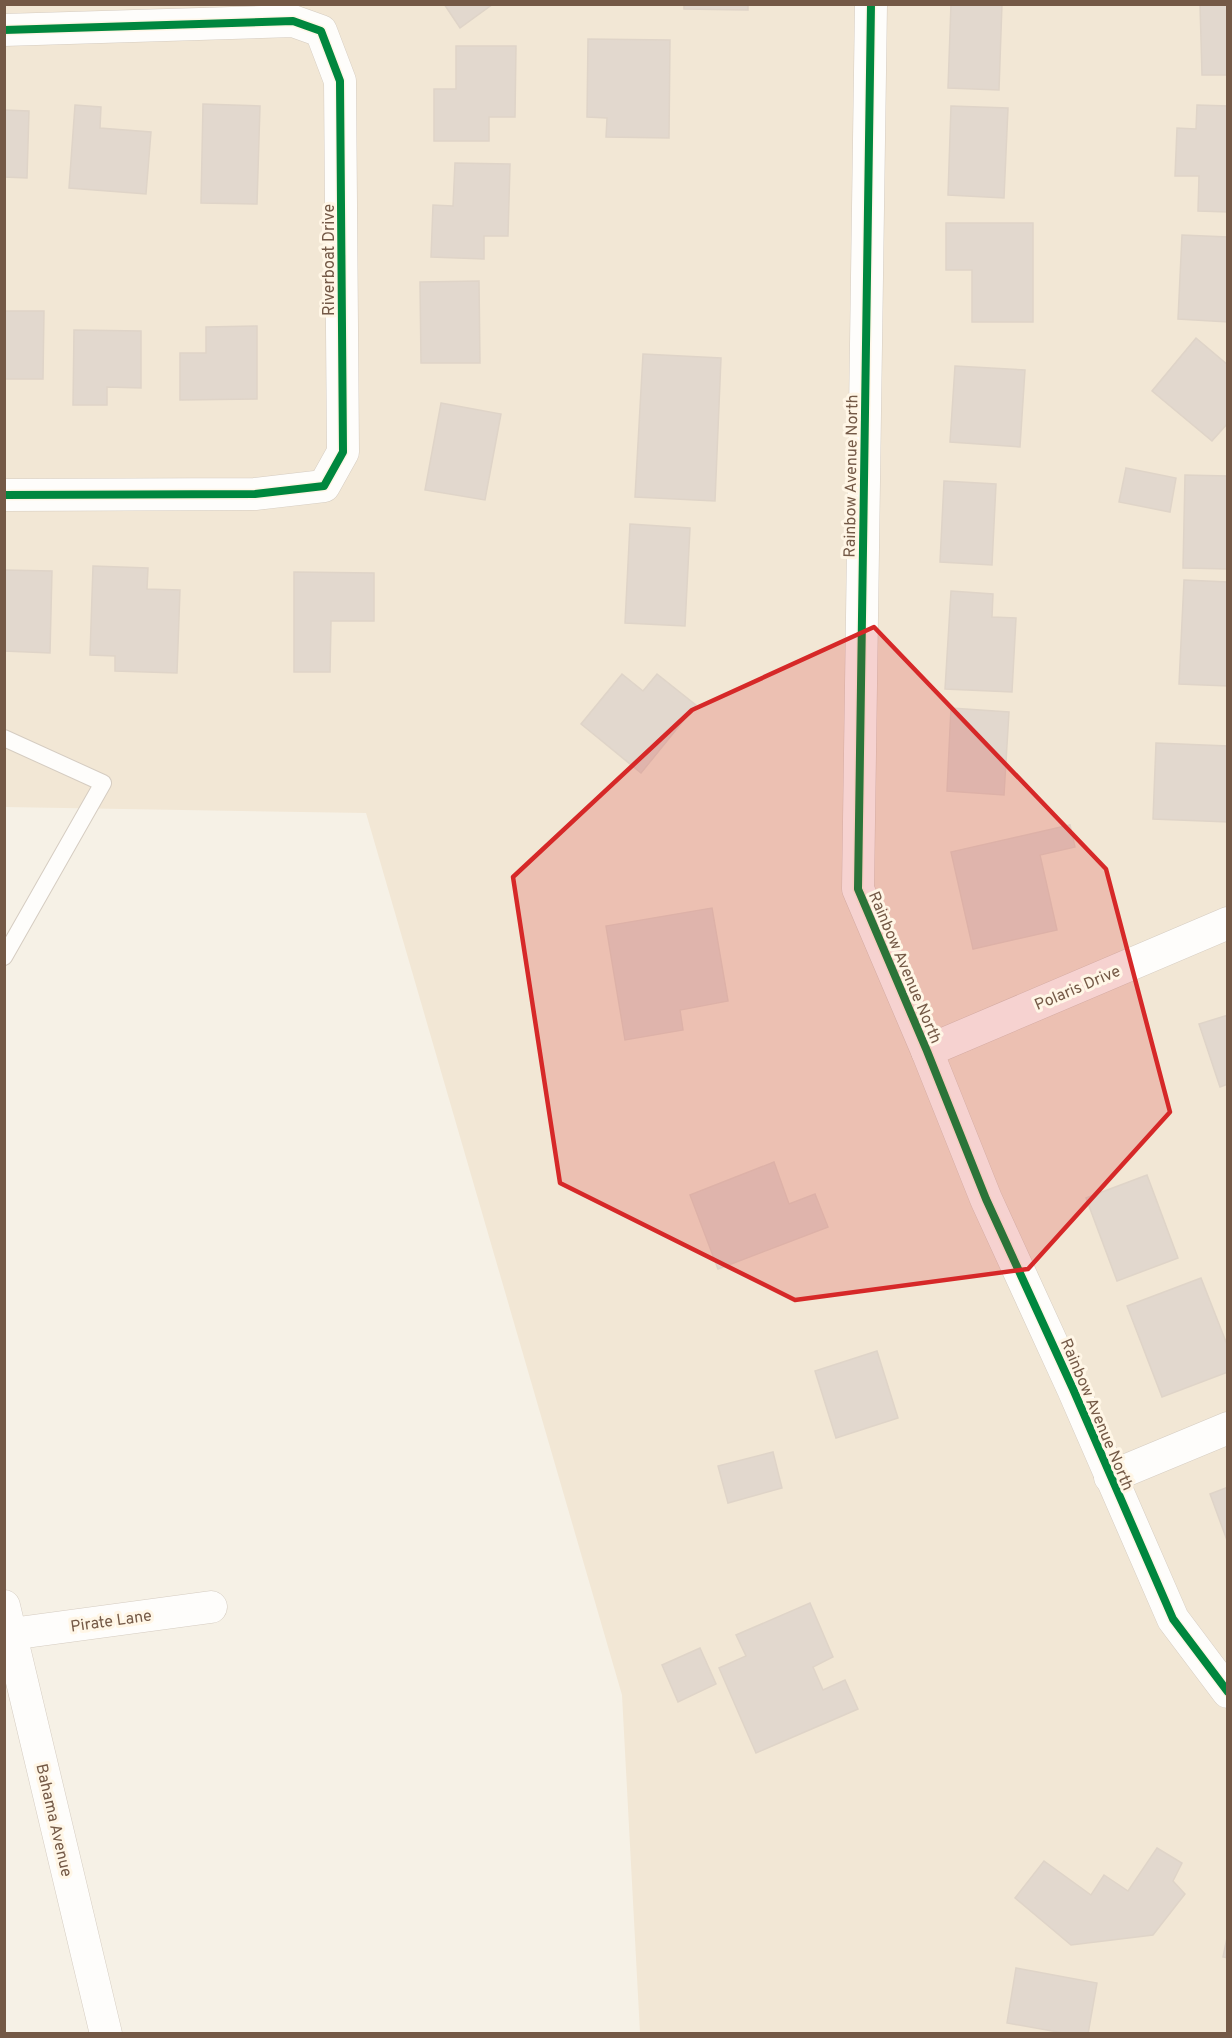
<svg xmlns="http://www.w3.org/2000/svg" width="1232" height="2038" viewBox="0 0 1232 2038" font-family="Overpass,sans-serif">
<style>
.residential{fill:#f2e7d5}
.building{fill:#e2d8ce;stroke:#dfd4c8;stroke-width:1.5}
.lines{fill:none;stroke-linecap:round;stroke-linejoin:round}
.lane-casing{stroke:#d5ccc1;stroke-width:18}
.street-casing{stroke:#d5ccc1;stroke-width:33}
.lane{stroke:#fefdfb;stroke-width:16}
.street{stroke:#fefdfb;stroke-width:32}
.cycleway-casing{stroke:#fff6e6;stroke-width:11}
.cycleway{stroke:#00873e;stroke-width:8}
.marked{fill:#d62828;fill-opacity:0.2;stroke:#d62828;stroke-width:4.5;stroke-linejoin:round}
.labels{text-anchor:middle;stroke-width:6;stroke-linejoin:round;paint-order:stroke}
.street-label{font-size:16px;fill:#745946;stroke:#fff6e6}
</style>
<rect width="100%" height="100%" fill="#f6f1e6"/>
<!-- residential -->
<polygon class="residential" points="5,5 1227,5 1227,2033 640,2033 622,1695 366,813 5,807"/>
<!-- building -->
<g class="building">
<polygon points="444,4 493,4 460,28"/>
<polygon points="684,4 748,4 748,10 684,9"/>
<polygon points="951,4 1002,4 999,90 948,88"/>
<polygon points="1200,4 1228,4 1228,75 1202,75"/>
<polygon points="588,39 670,40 669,138 606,137 607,118 587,117"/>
<polygon points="456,46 516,46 515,117 489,117 489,141 434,141 434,89 456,89"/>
<polygon points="203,104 260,106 257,204 201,203"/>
<polygon points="75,105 101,107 100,128 151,132 146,194 69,188"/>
<polygon points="1197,105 1228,106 1228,212 1198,211 1199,176 1175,176 1177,128 1196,129"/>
<polygon points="951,106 1008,108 1004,198 948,195"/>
<polygon points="4,110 29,111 27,178 4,177"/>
<polygon points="455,163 510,164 508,236 484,236 484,259 431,257 433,205 453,206"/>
<polygon points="946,223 1033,223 1033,322 972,322 972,270 946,270"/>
<polygon points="1182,235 1228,237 1228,322 1178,319"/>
<polygon points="479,281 480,363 421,363 420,282"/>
<polygon points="4,311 44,311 43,379 4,379"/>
<polygon points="257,326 257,399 180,400 180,353 206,353 206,327"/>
<polygon points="74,330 141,331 141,388 107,387 107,405 73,405"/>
<polygon points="1196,338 1228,365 1228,423 1212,441 1152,391"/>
<polygon points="643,354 721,358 715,501 635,497"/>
<polygon points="955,366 1025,370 1020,447 950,442"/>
<polygon points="441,403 501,414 485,500 425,490"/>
<polygon points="1126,468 1176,478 1170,512 1119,502"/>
<polygon points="1185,475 1228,476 1228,569 1183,568"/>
<polygon points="944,481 996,484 992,565 940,562"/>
<polygon points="630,524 690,528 685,626 625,623"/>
<polygon points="93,566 148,568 147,589 180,590 177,673 115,671 115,656 90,655"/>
<polygon points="4,570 52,571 50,653 4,651"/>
<polygon points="294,572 374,573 374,621 331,621 330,672 294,672"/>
<polygon points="1184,580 1228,582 1228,686 1179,684"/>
<polygon points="951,591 993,594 992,617 1016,618 1012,692 945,689"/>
<polygon points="622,674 643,691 657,674 696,705 641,773 581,724"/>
<polygon points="951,708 1009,712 1004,795 947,791"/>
<polygon points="1156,743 1228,746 1228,822 1153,819"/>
<polygon points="1070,825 1075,847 1040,855 1057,930 973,949 951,852"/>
<polygon points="712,908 728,1001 680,1010 683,1030 625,1040 606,926"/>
<polygon points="1228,1015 1228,1084 1220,1087 1199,1024"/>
<polygon points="774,1162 789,1204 815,1194 828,1227 718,1269 690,1195"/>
<polygon points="1147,1175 1178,1258 1117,1281 1086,1198"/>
<polygon points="1201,1278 1228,1347 1228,1372 1162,1397 1127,1306"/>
<polygon points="877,1351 898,1418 836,1438 815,1371"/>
<polygon points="773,1452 782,1488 728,1503 718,1466"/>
<polygon points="1228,1487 1228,1543 1210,1494"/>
<polygon points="810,1603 833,1657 813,1667 823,1690 845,1680 858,1709 756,1753 719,1668 746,1656 736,1635"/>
<polygon points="700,1648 716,1684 678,1702 662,1665"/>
<polygon points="1157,1848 1182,1863 1173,1881 1185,1894 1153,1935 1071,1945 1015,1898 1044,1861 1091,1895 1104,1875 1128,1891"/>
<polygon points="1228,1933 1228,1958 1223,1957"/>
<polygon points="1016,1968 1097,1983 1088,2034 1069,2034 1007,2023"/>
</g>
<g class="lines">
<!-- lane casing -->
<g class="lane-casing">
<polyline id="lane" points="4,738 103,783 4,957"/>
</g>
<!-- street casing -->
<g class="street-casing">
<g id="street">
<polyline points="871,4 858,889 927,1051 986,1199 1073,1389 1173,1619 1228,1692"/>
<polyline points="4,30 293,21 321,31 340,81 343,452 324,486 255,494 4,495"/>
<polyline points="927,1051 1228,923"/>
<polyline points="1110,1477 1228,1428"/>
<polyline points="4,1606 106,2034"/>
<polyline points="11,1634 211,1607"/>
</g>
</g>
<!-- lane -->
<use href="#lane" class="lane"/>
<!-- street -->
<use href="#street" class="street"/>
<!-- cycleway casing -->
<g class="cycleway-casing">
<g id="cycleway">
<polyline points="871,4 858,889 927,1051 986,1199 1073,1389 1173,1619 1228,1692"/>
<polyline points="4,30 293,21 321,31 340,81 343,452 324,486 255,494 4,495"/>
</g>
</g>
<!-- cycleway -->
<use href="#cycleway" class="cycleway"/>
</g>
<!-- marked area -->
<path class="marked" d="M874,627L1106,869L1170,1112L1028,1269L795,1300L560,1183L513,877L692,710Z"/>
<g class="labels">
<!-- street labels -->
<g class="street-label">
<text transform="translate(328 260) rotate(-90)" y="6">Riverboat Drive</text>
<text transform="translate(850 476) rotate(-89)" y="6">Rainbow Avenue North</text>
<text transform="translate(906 967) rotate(67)" y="6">Rainbow Avenue North</text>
<text transform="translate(1077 987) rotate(-23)" y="6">Polaris Drive</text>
<text transform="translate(1098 1414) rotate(67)" y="6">Rainbow Avenue North</text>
<text transform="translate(111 1620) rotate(-8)" y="6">Pirate Lane</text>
<text transform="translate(55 1820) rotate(77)" y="6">Bahama Avenue</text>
</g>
</g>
<!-- border -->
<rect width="1232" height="2038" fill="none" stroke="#745946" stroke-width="12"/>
</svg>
